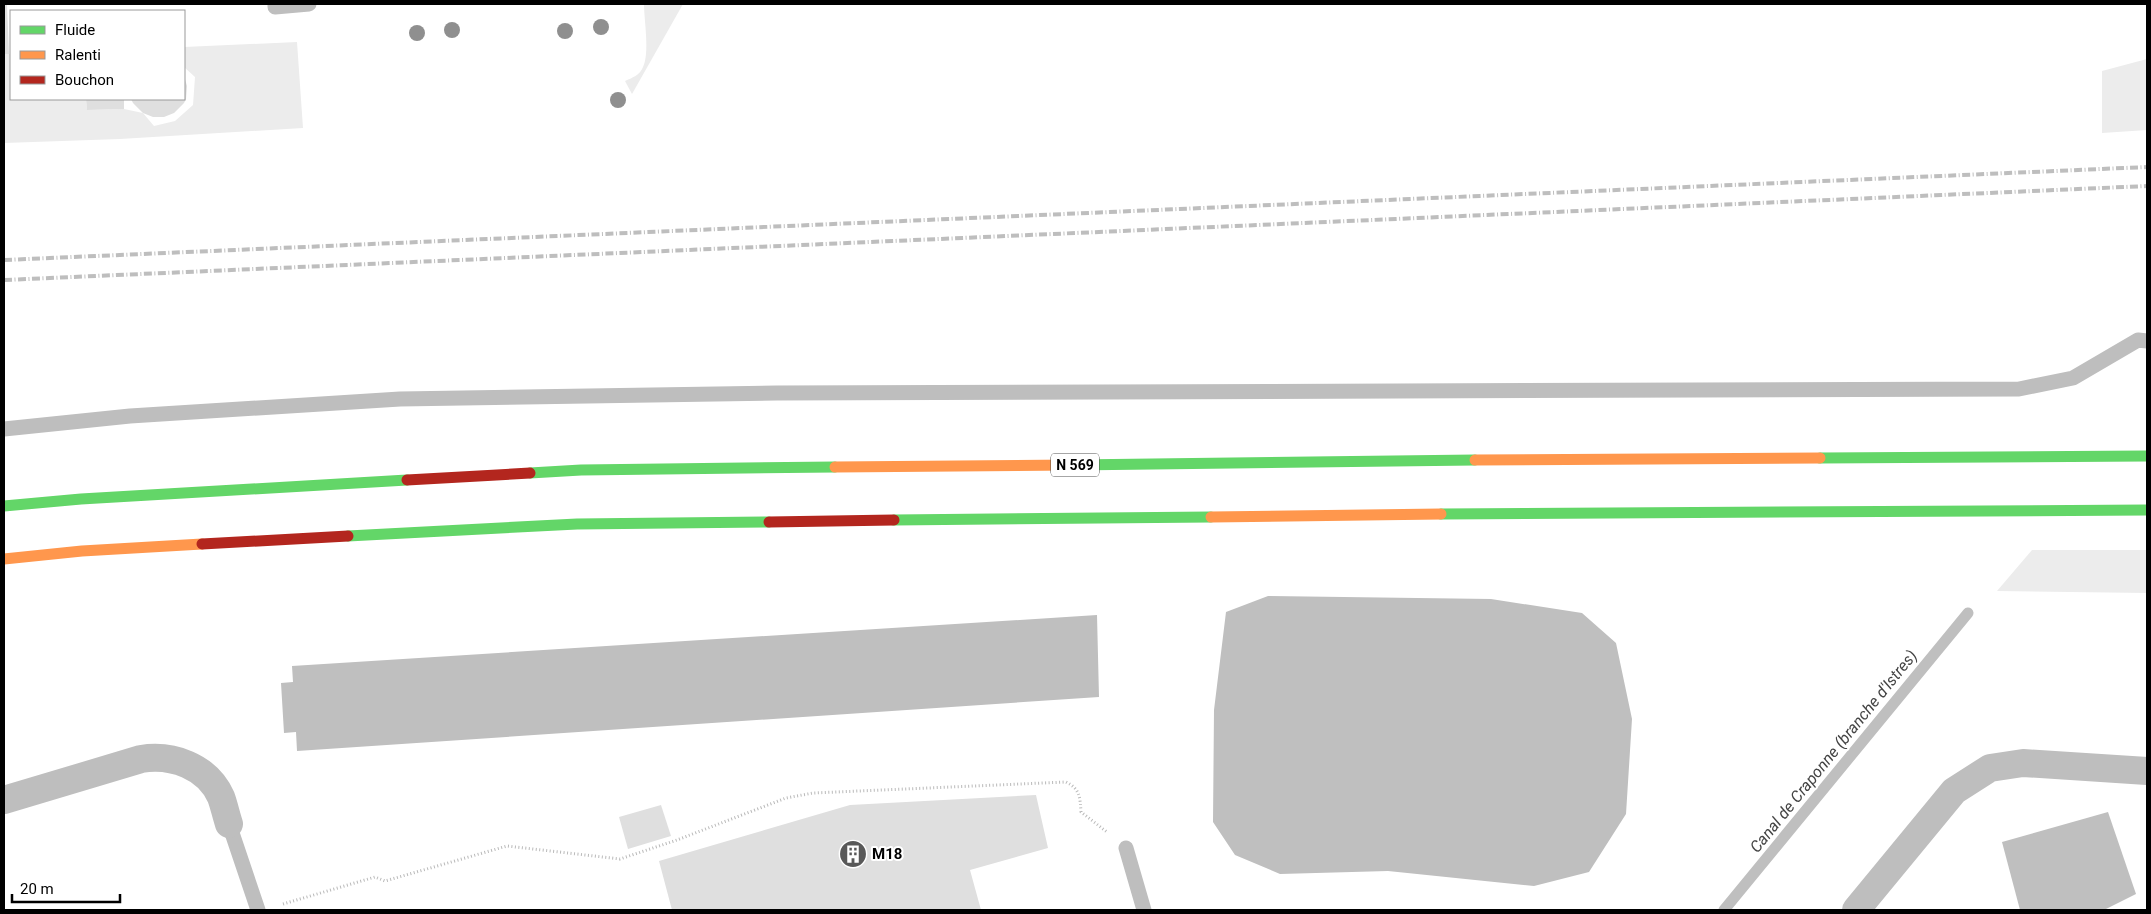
<svg xmlns="http://www.w3.org/2000/svg" width="2151" height="914" viewBox="0 0 2151 914" font-family="Roboto,sans-serif">
<style>
.green{fill:#ececec}
.water{fill:#bfbfbf}
.lines{fill:none;stroke-linecap:round;stroke-linejoin:round}
.stream{stroke:#bfbfbf;stroke-width:11}
.building{fill:#dfdfdf}
.path{stroke:#b9b9b9;stroke-width:3;stroke-dasharray:1 2.5;stroke-linecap:butt}
.lane{stroke:#bebebe;stroke-width:15}
.street{stroke:#bebebe;stroke-width:28}
.fast{stroke:#63d668;stroke-width:11}
.slow{stroke:#ff974d;stroke-width:11}
.jam{stroke:#b3261e;stroke-width:11}
.rail{stroke:#bebebe;stroke-width:4;stroke-dasharray:8 2.5 1 2.5;stroke-linecap:butt}
.tree{fill:#8f8f8f}
.labels{text-anchor:middle;stroke-width:4;stroke-linejoin:round;paint-order:stroke}
.shield{fill:#fff;stroke:#4c4c4c;stroke-width:1}
.shield-label{font-size:14px;font-weight:bold;fill:#000}
.poi-label{font-size:15px;font-weight:bold;fill:#000;stroke:#fff;text-anchor:start}
.water-label{font-size:16px;font-style:italic;fill:#444;stroke:#fff}
</style>
<rect width="100%" height="100%" fill="#fff"/>
<!-- green -->
<g class="green">
<path d="M644,4H683L632,94L625,81C632,78 640,75 643,67C650,53 644,20 644,4Z"/>
<polygon points="297,42 303,128 120,139 4,143 4,54 11,54 11,99 86,99 87,110 124,109 143,113 154,126 175,121 193,105 195,77 184,67 184,47"/>
<polygon points="2147,59 2147,130 2102,133 2102,71"/>
<polygon points="2032,550 2147,550 2147,593 1997,591"/>
</g>
<!-- water -->
<g class="water">
<polygon points="1268,596 1491,599 1582,613 1616,643 1632,719 1626,814 1589,872 1534,886 1388,871 1280,874 1235,855 1213,822 1214,710 1226,612"/>
<polygon points="1097,615 1099,697 297,751 296,732 284,733 281,683 293,682 292,666"/>
<polygon points="2108,812 2136,894 2104,910 2020,910 2002,842"/>
</g>
<g class="lines">
<!-- stream -->
<polyline class="stream" points="1724,910 1968,613"/>
</g>
<!-- building -->
<g class="building">
<polygon points="4,4 7,4 9,54 4,54"/>
<polygon points="184,76 187,86 186,99 184,103 174,113 164,117 153,117 143,113 133,103 131,99 184,99"/>
<polygon points="86,99 124,99 124,109 87,110"/>
<polygon points="1036,795 1048,848 970,870 981,910 672,910 659,861 850,805"/>
<polygon points="661,805 671,836 628,849 619,817"/>
</g>
<g class="lines">
<!-- path -->
<path class="path" d="M283,904L375,877L385,881L507,846L620,859L677,840L786,798L813,793L1066,782C1080,789 1080,797 1081,812L1107,832"/>
<!-- lane -->
<g class="lane">
<polyline points="275,4 275,7 309,4"/>
<polyline points="4,429 130,416 400,399 776,393 2019,389 2073,378 2138,340 2147,341"/>
<polyline points="229,824 258,910"/>
<polyline points="1126,848 1144,910"/>
</g>
<!-- street -->
<g class="street">
<path d="M4,800L141,759C172,754 207,766 221,797C224,805 226,815 229,824"/>
<polyline points="1856,910 1954,791 1990,768 2023,763 2147,771"/>
</g>
<!-- fast -->
<g class="fast">
<polyline points="1820,458 2147,456"/>
<polyline points="1073,465 1475,460"/>
<polyline points="530,473 581,470 835,467"/>
<polyline points="4,506 81,499 407,480"/>
<polyline points="1441,514 2147,510"/>
<polyline points="894,520 1211,517"/>
<polyline points="348,536 577,524 769,522"/>
</g>
<!-- slow -->
<g class="slow">
<polyline points="1475,460 1820,458"/>
<polyline points="835,467 1073,465"/>
<polyline points="1211,517 1441,514"/>
<polyline points="4,559 82,551 202,544"/>
</g>
<!-- jam -->
<g class="jam">
<polyline points="407,480 530,473"/>
<polyline points="769,522 894,520"/>
<polyline points="202,544 348,536"/>
</g>
<!-- rail -->
<g class="rail">
<polyline points="4,260 2147,167"/>
<polyline points="4,280 2147,186"/>
</g>
</g>
<!-- trees -->
<g class="tree">
<circle cx="601" cy="27" r="8"/>
<circle cx="452" cy="30" r="8"/>
<circle cx="565" cy="31" r="8"/>
<circle cx="417" cy="33" r="8"/>
<circle cx="618" cy="100" r="8"/>
</g>
<!-- icons -->
<defs>
<g id="building-disc" transform="scale(1.4375)"><circle r="9.5" fill="#595959" stroke="#fff"/><path d="M-4-6H4V6H1V3H-1V6H-4ZM-2.5-4.3h1.7v1.8h-1.7ZM.8-4.3h1.7v1.8H.8ZM-2.5-1h1.7V.8h-1.7ZM.8-1h1.7V.8H.8Z" fill="#fff"/></g>
</defs>
<g fill-rule="evenodd">
<use href="#building-disc" x="853" y="854"/>
</g>
<g class="labels">
<!-- shield labels -->
<rect class="shield" x="1051" y="453.5" width="48" height="23" rx="4"/>
<g class="shield-label">
<text x="1075" y="470">N 569</text>
</g>
<!-- poi labels -->
<g class="poi-label">
<text x="872" y="859">M18</text>
</g>
<!-- water labels -->
<g class="water-label">
<text transform="translate(1833 751) rotate(-51)" y="6">Canal de Craponne (branche d'Istres)</text>
</g>
</g>
<!-- border -->
<rect width="2151" height="914" fill="none" stroke="#000000" stroke-width="10"/>
<!-- legend -->
<rect x="10" y="10" width="175" height="90" fill="#ffffff" stroke="#999999"/>
<rect x="20" y="26" width="25" height="8" fill="#63d668" stroke="#999999"/>
<text x="55" y="35" font-size="15" fill="#000000">Fluide</text>
<rect x="20" y="51" width="25" height="8" fill="#ff974d" stroke="#999999"/>
<text x="55" y="60" font-size="15" fill="#000000">Ralenti</text>
<rect x="20" y="76" width="25" height="8" fill="#b3261e" stroke="#999999"/>
<text x="55" y="85" font-size="15" fill="#000000">Bouchon</text>
<!-- scale -->
<path d="M12 894v8h108v-8" fill="none" stroke="#000000" stroke-width="2.5"/>
<text x="20" y="894" font-size="15" fill="#000000" stroke="#ffffff" stroke-width="4" paint-order="stroke">20 m</text>
</svg>
